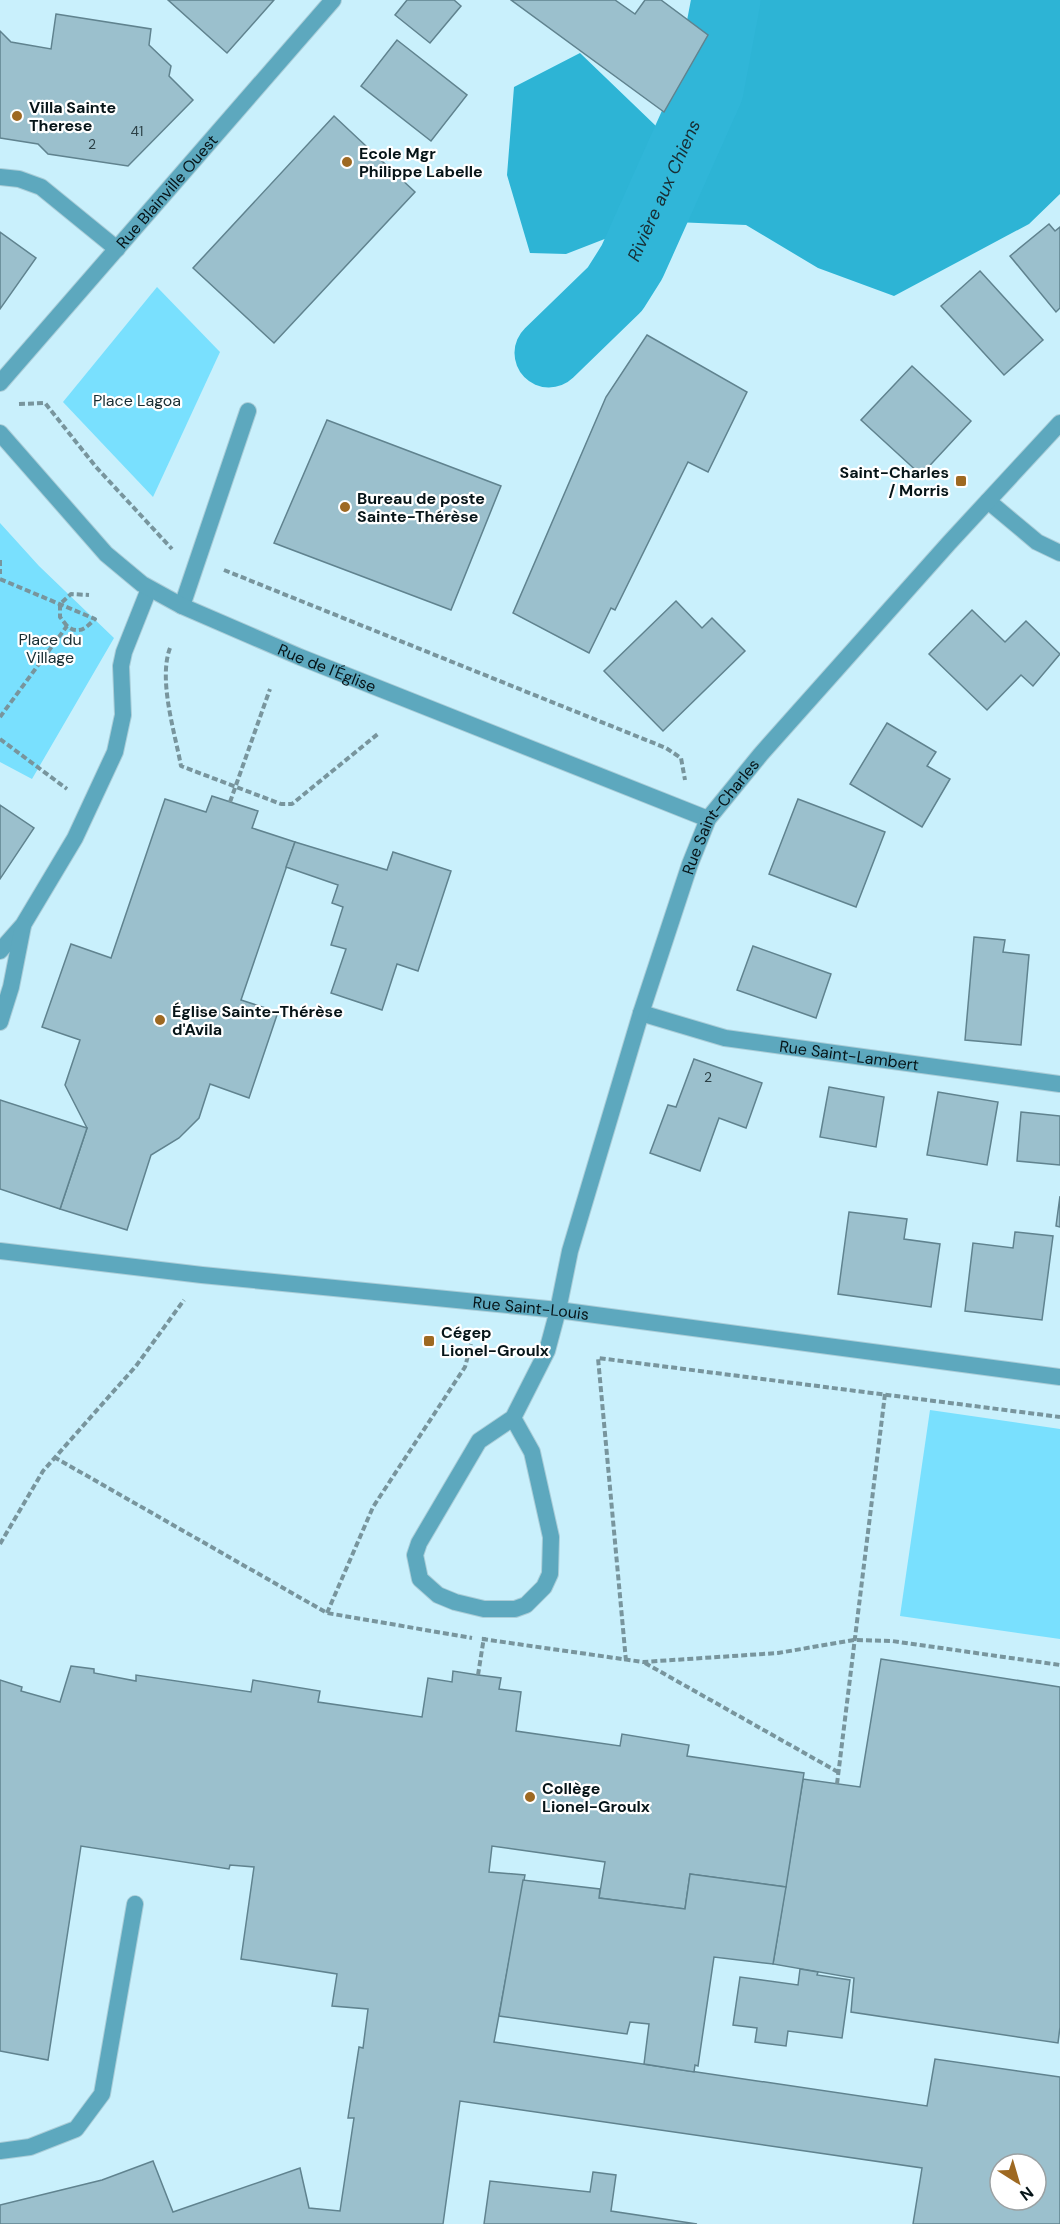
<svg xmlns="http://www.w3.org/2000/svg" width="1060" height="2224" viewBox="0 0 1060 2224" font-family="'DM Sans',sans-serif">
<style>
.green{fill:#79e0fe}
.forest{fill:#2db4d5}
.lines{fill:none;stroke-linecap:round;stroke-linejoin:round}
.river{stroke:#30b6d8;stroke-width:69}
.building{fill:#9bc0cd;stroke:#60838f;stroke-width:1.5;fill-rule:evenodd}
.service-casing{stroke:#aacdd8;stroke-width:18}
.minor-casing{stroke:#aacdd8;stroke-width:18}
.tertiary-casing{stroke:#aacdd8;stroke-width:18}
.path{stroke:#78959d;stroke-width:4;stroke-dasharray:6 3;stroke-linecap:butt}
.service{stroke:#5da8be;stroke-width:16}
.minor{stroke:#5da8be;stroke-width:16}
.tertiary{stroke:#5da8be;stroke-width:16}
.poi-dot{fill:#9e6922;stroke:#fff;stroke-width:2}
.labels{text-anchor:middle;stroke-width:4.5;stroke-linejoin:round;paint-order:stroke}
.number-label{font-size:14px;fill:#2b3f45}
.poi-label{font-size:16px;font-weight:bold;fill:#061418;stroke:#fff;text-anchor:start}
.street-label{font-size:16px;fill:#061418;stroke:#fff}
.park-label{font-size:16px;fill:#172d33;stroke:#fff}
.water-label{font-size:18px;font-style:italic;fill:#182e34;stroke:#fff}
</style>
<rect width="100%" height="100%" fill="#c9f0fc"/>
<!-- green -->
<g class="green">
<polygon points="157,287 220,352 153,497 63,402"/>
<polygon points="0,523 39,566 114,638 32,779 0,762"/>
<polygon points="930,1410 1060,1429 1060,1639 900,1616"/>
</g>
<!-- forest -->
<polygon class="forest" points="714,0 1060,0 1060,194 1029,224 894,296 818,268 746,225 651,221 566,254 530,253 507,175 514,87 580,53 657,127 738,56"/>
<g class="lines">
<!-- river -->
<path class="river" id="s1" d="M549,353L615,289L632,262L709,90L726,0"/>
</g>
<!-- building -->
<g class="building">
<polygon points="168,0 274,0 227,53"/>
<polygon points="407,0 454,0 461,6 430,43 395,15"/>
<polygon points="511,0 615,0 635,14 645,0 661,0 708,35 664,112"/>
<polygon points="56,14 151,29 149,45 171,66 169,76 193,100 128,166 48,154 38,144 0,138 0,31 11,42 51,49"/>
<polygon points="397,40 467,95 431,141 361,86"/>
<polygon points="334,116 415,192 274,343 193,268"/>
<polygon points="1049,224 1055,231 1060,227 1060,308 1056,312 1010,256"/>
<polygon points="0,232 36,258 0,309"/>
<polygon points="980,271 1043,340 1004,375 941,306"/>
<polygon points="647,335 747,392 708,472 688,462 615,610 611,608 589,653 513,613 606,397"/>
<polygon points="912,366 971,421 921,475 861,420"/>
<polygon points="327,420 501,486 451,610 274,543"/>
<polygon points="676,601 702,628 712,618 745,651 663,731 604,671"/>
<polygon points="972,610 1005,642 1026,621 1060,654 1033,686 1021,675 987,710 929,654"/>
<polygon points="887,723 936,752 927,766 950,779 922,827 850,784"/>
<polygon points="212,796 258,811 252,828 295,842 241,1000 278,1012 249,1098 210,1084 199,1118 179,1138 151,1155 127,1230 60,1209 87,1128 65,1085 80,1040 42,1027 71,944 111,958 165,799 206,812"/>
<polygon points="798,799 885,832 856,907 769,874"/>
<polygon points="0,805 34,828 0,879"/>
<polygon points="295,842 387,870 393,852 451,871 418,971 397,964 382,1010 331,993 346,949 331,945 343,907 332,903 338,885 286,867"/>
<polygon points="974,937 1005,940 1003,952 1029,955 1021,1045 965,1040"/>
<polygon points="753,946 831,974 816,1018 737,990"/>
<polygon points="694,1059 762,1083 746,1128 719,1118 700,1171 650,1153 668,1105 676,1107"/>
<polygon points="829,1087 884,1097 876,1147 820,1137"/>
<polygon points="938,1092 998,1102 987,1165 927,1155"/>
<polygon points="0,1100 87,1128 60,1209 0,1189"/>
<polygon points="1021,1112 1060,1116 1060,1165 1017,1161"/>
<polygon points="1060,1196 1060,1227 1056,1226"/>
<polygon points="849,1212 907,1219 904,1239 940,1244 931,1307 838,1294"/>
<polygon points="1015,1232 1053,1236 1042,1320 965,1311 973,1243 1013,1248"/>
<polygon points="881,1659 1060,1687 1060,2027 1058,2043 851,2012 854,1978 773,1964 803,1779 860,1787"/>
<path d="M71,1666L94,1669V1673L136,1681V1675L251,1692L253,1680L320,1691L318,1702L422,1717L428,1678L452,1682L453,1671L478,1675L501,1678L499,1689L521,1692L516,1731L620,1746L622,1734L689,1745L687,1756L804,1773L786,1887L690,1874L685,1909L599,1898L605,1862L492,1846L489,1872L525,1875L494,2042L927,2106L935,2059L1060,2077V2224H913L922,2168L460,2101L443,2224H0V2205L102,2180L153,2161L173,2212L300,2168L309,2208L340,2211L354,2118H348L359,2047L363,2048L368,2009L332,2006L337,1974L241,1959L254,1867L230,1865L229,1869L81,1846L48,2060L0,2051V1680L22,1687L21,1691L60,1702ZM1000,2164H1036V2200H1000Z"/>
<polygon points="690,1874 786,1887 773,1964 714,1957 698,2066 695,2065 694,2072 644,2064 649,2024 630,2022 627,2034 499,2016 523,1880 600,1889 599,1898 685,1909"/>
<polygon points="800,1969 818,1972 817,1975 850,1980 842,2038 788,2031 786,2046 755,2042 757,2028 733,2025 740,1977 798,1985"/>
<polygon points="593,2172 616,2175 611,2211 697,2224 484,2224 490,2181 590,2192"/>
</g>
<g class="lines">
<!-- service casing -->
<g class="service-casing">
<g id="service">
<polyline points="182,606 248,411"/>
<polyline points="0,951 23,925 75,838 115,752 123,715 121,666 124,652 149,589"/>
<polyline points="0,1022 11,987 23,926"/>
<polyline points="513,1418 532,1452 551,1537 550,1574 544,1587 526,1605 515,1609 484,1609 455,1602 438,1595 420,1579 415,1555 419,1543 479,1441 513,1418 547,1351 558,1310"/>
<polyline points="0,2151 30,2147 76,2129 102,2094 135,1904"/>
</g>
</g>
<!-- minor casing -->
<g class="minor-casing">
<g id="minor">
<polyline points="0,177 19,179 41,187 117,249"/>
<polyline points="988,501 1037,542 1060,553"/>
<path id="s2" d="M641,1013L725,1038L1060,1084"/>
</g>
</g>
<!-- tertiary casing -->
<g class="tertiary-casing">
<g id="tertiary">
<path id="s3" d="M0,383L333,0"/>
<path id="s4" d="M0,433L106,554L142,584L182,606L300,657L708,819"/>
<path id="s5" d="M0,1251L202,1275L558,1310L1060,1377"/>
<path id="s6" d="M558,1310L570,1251L641,1013L690,864L708,819L761,754L949,543L1060,423"/>
</g>
</g>
<!-- path -->
<g class="path">
<polyline points="19,404 45,403 96,467 172,549"/>
<polyline points="0,560 0,574"/>
<polyline points="224,570 666,748 681,758 685,780"/>
<path d="M0,579L95,619C86,628 79,635 67,626L0,717"/>
<polyline points="67,626 60,617 60,604 71,594 89,595"/>
<path d="M170,648C158,680 175,733 181,766L281,804H292L379,733"/>
<polyline points="0,739 67,789"/>
<polyline points="230,802 270,689"/>
<polyline points="54,1457 327,1613 472,1638"/>
<polyline points="0,1544 43,1471 136,1366 184,1300"/>
<polyline points="327,1613 373,1507 465,1367 471,1344"/>
<polyline points="482,1639 643,1662 778,1653 854,1640 892,1641 1060,1665"/>
<polyline points="626,1661 598,1358 1060,1417"/>
<polyline points="645,1663 838,1772"/>
<polyline points="478,1675 484,1637"/>
<polyline points="837,1784 885,1394"/>
</g>
<!-- service -->
<use href="#service" class="service"/>
<!-- minor -->
<use href="#minor" class="minor"/>
<!-- tertiary -->
<use href="#tertiary" class="tertiary"/>
</g>
<!-- markers -->
<g class="poi-dot">
<circle cx="17" cy="116" r="6"/>
<circle cx="347" cy="162" r="6"/>
<rect x="955" y="475" width="12" height="12" rx="3"/>
<circle cx="345" cy="507" r="6"/>
<circle cx="160" cy="1020" r="6"/>
<rect x="423" y="1335" width="12" height="12" rx="3"/>
<circle cx="530" cy="1797" r="6"/>
</g>
<g class="labels">
<!-- number labels -->
<g class="number-label">
<text x="137" y="136">41</text>
<text x="92" y="149">2</text>
<text x="708" y="1082">2</text>
</g>
<!-- poi labels -->
<g class="poi-label">
<text x="29" y="113">Villa Sainte<tspan x="29" dy="18">Therese</tspan></text>
<text x="359" y="159">Ecole Mgr<tspan x="359" dy="18">Philippe Labelle</tspan></text>
<text x="949" y="478" text-anchor="end">Saint-Charles<tspan x="949" dy="18">/ Morris</tspan></text>
<text x="357" y="504">Bureau de poste<tspan x="357" dy="18">Sainte-Thérèse</tspan></text>
<text x="172" y="1017">Église Sainte-Thérèse<tspan x="172" dy="18">d'Avila</tspan></text>
<text x="441" y="1338">Cégep<tspan x="441" dy="18">Lionel-Groulx</tspan></text>
<text x="542" y="1794">Collège<tspan x="542" dy="18">Lionel-Groulx</tspan></text>
</g>
<!-- street labels -->
<g class="street-label">
<text dy="6" stroke="none"><textPath href="#s3" startOffset="254">Rue Blainville Ouest</textPath></text>
<text dy="6" stroke="none"><textPath href="#s4" startOffset="411">Rue de l'Église</textPath></text>
<text dy="6" stroke="none"><textPath href="#s6" startOffset="522">Rue Saint-Charles</textPath></text>
<text dy="6" stroke="none"><textPath href="#s2" startOffset="213">Rue Saint-Lambert</textPath></text>
<text dy="6" stroke="none"><textPath href="#s5" startOffset="534">Rue Saint-Louis</textPath></text>
</g>
<!-- park labels -->
<g class="park-label">
<text x="137" y="406">Place Lagoa</text>
<text x="50" y="645">Place du<tspan x="50" dy="18">Village</tspan></text>
</g>
<!-- water labels -->
<g class="water-label">
<text dy="6" stroke="none"><textPath href="#s1" startOffset="202">Rivière aux Chiens</textPath></text>
</g>
</g>
<!-- north arrow -->
<g transform="translate(1018 2182) rotate(143)"><circle r="28" fill="#ffffff" stroke="#9ba1a3" stroke-width="1.5"/>
<path d="M0-4.5L10 22L0 15L-10 22Z" fill="#9e6922"/>
<text y="-9" font-size="16" font-weight="bold" text-anchor="middle" fill="#061418">N</text>
</g>
</svg>
